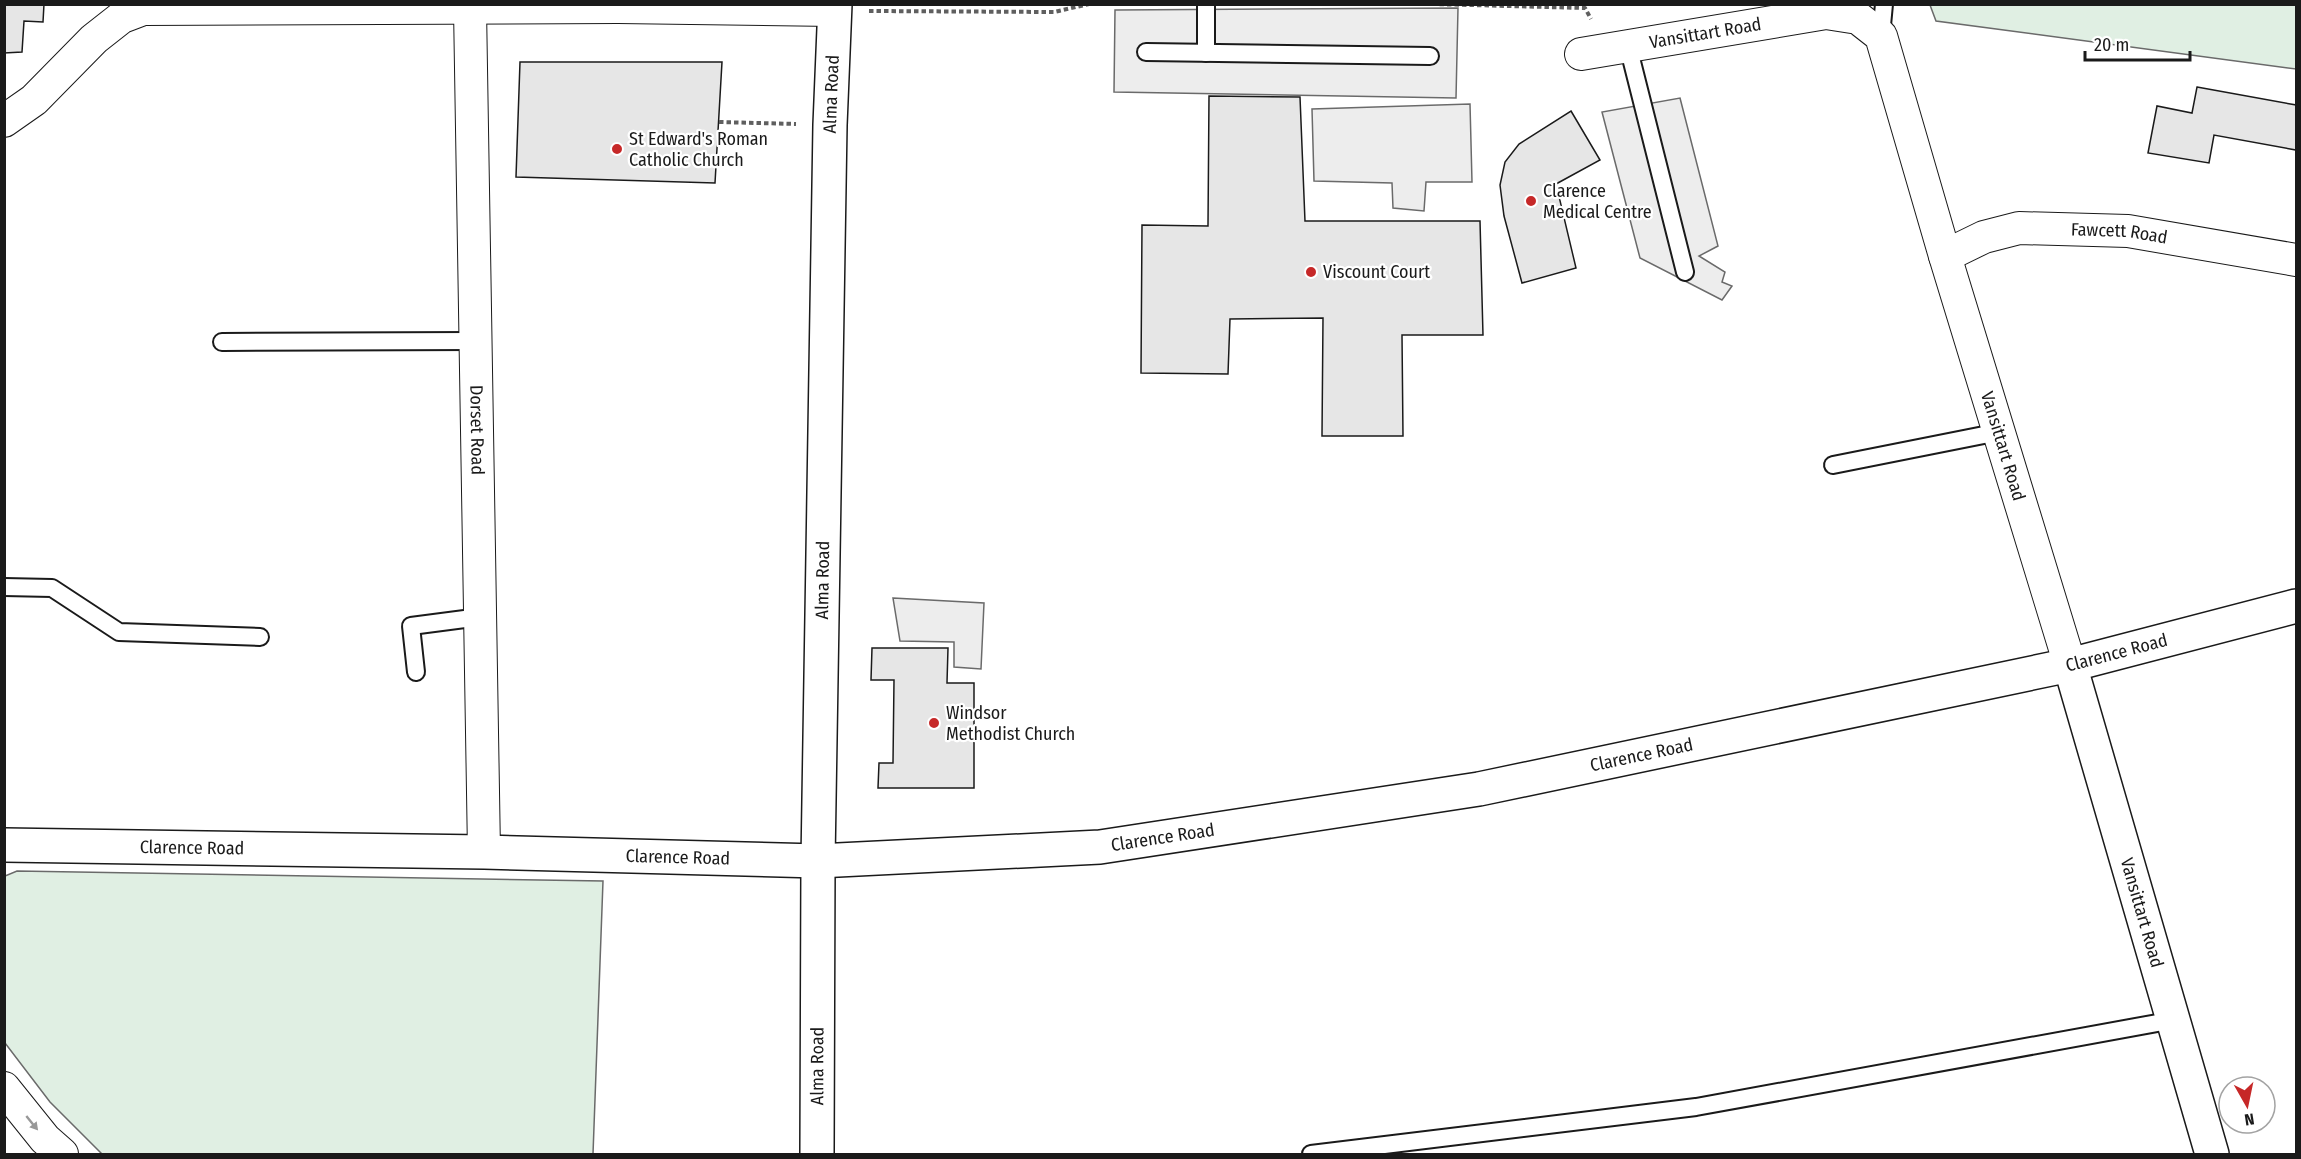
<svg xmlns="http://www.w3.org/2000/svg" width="2301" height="1159" viewBox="0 0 2301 1159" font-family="'Fira Sans Condensed',sans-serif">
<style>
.green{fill:#e0efe3;stroke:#6a6a6a;stroke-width:1.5}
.parking{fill:#ededed;stroke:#6a6a6a;stroke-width:1.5}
.building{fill:#e6e6e6;stroke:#1a1a1a;stroke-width:1.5}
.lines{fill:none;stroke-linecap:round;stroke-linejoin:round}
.service-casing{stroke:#1a1a1a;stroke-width:20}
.minor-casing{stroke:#1a1a1a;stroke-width:34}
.tertiary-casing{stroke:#1a1a1a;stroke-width:36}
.path{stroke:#5f5f5f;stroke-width:4;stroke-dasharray:4.5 3;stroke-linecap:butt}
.service{stroke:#fff;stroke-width:16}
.minor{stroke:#fff;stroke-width:32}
.tertiary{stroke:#fff;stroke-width:33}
.oneway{fill:#989898}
.poi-dot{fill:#c62828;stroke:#fff;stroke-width:2}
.labels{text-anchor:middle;stroke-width:4.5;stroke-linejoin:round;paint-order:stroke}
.street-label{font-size:18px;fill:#1a1a1a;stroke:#fff}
.poi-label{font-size:18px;fill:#1a1a1a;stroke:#fff;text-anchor:start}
</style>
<rect width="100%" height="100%" fill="#fff"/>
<!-- green -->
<g class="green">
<polygon points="1930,5 2296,5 2296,69 1936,21"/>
<polygon points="17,871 603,881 593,1154 102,1154 50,1102 5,1043 5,876"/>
</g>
<!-- parking -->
<g class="parking">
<polygon points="1458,8 1456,98 1114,92 1115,10"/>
<polygon points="1680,98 1718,246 1699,256 1725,272 1722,282 1732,286 1722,300 1640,258 1602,112"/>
<polygon points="1470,104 1472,182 1426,182 1424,211 1393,208 1392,183 1314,181 1312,109"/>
<polygon points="893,598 984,603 981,669 954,667 954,642 900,641"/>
</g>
<!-- building -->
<g class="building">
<polygon points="4,4 44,4 43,22 24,21 22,52 4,53"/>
<polygon points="520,62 722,62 715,183 516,177"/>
<polygon points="2197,87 2296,105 2296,150 2214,135 2209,163 2148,153 2157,106 2192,113"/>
<polygon points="1209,96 1300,97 1305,221 1480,221 1483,335 1402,335 1403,436 1322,436 1323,318 1230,319 1228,374 1141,373 1142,225 1208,226"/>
<polygon points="1571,111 1600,160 1556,184 1576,268 1522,283 1504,216 1500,185 1505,162 1519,144"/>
<polygon points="872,648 948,648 947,683 974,683 974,788 878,788 879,763 893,763 894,680 871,680"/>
</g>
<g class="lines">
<!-- service casing -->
<g class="service-casing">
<g id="service">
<polyline points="1206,4 1206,53"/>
<polyline points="1881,36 1884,4"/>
<polyline points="1628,46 1685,272"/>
<polyline points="1146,52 1430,56"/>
<polyline points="222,342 476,341"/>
<polyline points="1833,465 1999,432"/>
<polyline points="4,587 52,588 119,632 260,637"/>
<polyline points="416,672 411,626 480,617"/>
<polyline points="1311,1154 1696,1107 2174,1020"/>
</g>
</g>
<!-- minor casing -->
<g class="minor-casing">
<g id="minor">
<path id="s1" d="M470,8L484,852"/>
<path id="s2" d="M1581,54L1826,13L1858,18L1881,36L1945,256L2070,665"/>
<polyline points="4,121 34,100 94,39 122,17 143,9 618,7 834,10"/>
<path id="s3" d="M1945,256L1984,237L2019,228L2128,231L2296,260"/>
<polyline points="4,1088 45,1139 62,1154"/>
</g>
</g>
<!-- tertiary casing -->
<g class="tertiary-casing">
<g id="tertiary">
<path id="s4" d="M2070,665L2212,1154"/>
<path id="s5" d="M4,845L484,852L818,861L1100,847L1479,789L2070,665L2296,606"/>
<path id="s6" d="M817,1154L818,861L830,125L835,4"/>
</g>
</g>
<!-- path -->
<g class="path">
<polyline points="1432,4 1585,8 1591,19"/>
<polyline points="869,11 1054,12 1089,4"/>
<polyline points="719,122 796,124"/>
</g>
<!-- service -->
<use href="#service" class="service"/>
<!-- minor -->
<use href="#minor" class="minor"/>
<!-- tertiary -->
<use href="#tertiary" class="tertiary"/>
</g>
<!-- one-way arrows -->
<defs><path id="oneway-solid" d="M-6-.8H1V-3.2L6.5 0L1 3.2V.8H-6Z" transform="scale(1.5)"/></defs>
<use class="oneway" href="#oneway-solid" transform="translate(32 1123) rotate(51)"/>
<!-- markers -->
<g class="poi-dot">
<circle cx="617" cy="149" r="6"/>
<circle cx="1531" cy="201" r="6"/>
<circle cx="1311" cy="272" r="6"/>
<circle cx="934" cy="723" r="6"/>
</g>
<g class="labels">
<!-- street labels -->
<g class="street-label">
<text dy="6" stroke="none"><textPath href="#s2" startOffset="126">Vansittart Road</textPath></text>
<text dy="6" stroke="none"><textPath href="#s6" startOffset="1060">Alma Road</textPath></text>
<text dy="6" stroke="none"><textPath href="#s3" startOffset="180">Fawcett Road</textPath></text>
<text dy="6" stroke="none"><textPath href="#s1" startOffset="422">Dorset Road</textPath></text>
<text dy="6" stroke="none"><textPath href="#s2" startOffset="738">Vansittart Road</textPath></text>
<text dy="6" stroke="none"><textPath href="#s6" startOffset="574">Alma Road</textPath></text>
<text dy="6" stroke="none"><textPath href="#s5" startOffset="2132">Clarence Road</textPath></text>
<text dy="6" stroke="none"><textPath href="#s5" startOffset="1646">Clarence Road</textPath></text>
<text dy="6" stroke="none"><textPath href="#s5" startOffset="1160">Clarence Road</textPath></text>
<text dy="6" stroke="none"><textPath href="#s5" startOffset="188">Clarence Road</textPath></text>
<text dy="6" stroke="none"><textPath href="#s5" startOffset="674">Clarence Road</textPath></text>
<text dy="6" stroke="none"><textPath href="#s4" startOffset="258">Vansittart Road</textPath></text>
<text dy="6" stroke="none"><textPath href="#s6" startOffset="88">Alma Road</textPath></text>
</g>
<!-- poi labels -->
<g class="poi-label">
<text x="629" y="145">St Edward's Roman<tspan x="629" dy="21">Catholic Church</tspan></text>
<text x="1543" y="197">Clarence<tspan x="1543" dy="21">Medical Centre</tspan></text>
<text x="1323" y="278">Viscount Court</text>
<text x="946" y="719">Windsor<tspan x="946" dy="21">Methodist Church</tspan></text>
</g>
</g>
<!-- border -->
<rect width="2301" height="1159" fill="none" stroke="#1a1a1a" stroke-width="12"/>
<!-- north arrow -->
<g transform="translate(2247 1105) rotate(171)"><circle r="28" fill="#ffffff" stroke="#a3a3a3" stroke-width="1.5"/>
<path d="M0-4.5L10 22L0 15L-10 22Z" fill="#c62828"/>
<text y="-9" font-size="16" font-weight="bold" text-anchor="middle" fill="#1a1a1a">N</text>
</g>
<!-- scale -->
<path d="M2085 51v9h105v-9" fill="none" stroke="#1a1a1a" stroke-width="3"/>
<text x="2094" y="51" font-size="18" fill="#1a1a1a" stroke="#ffffff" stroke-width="4.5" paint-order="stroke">20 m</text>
</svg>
